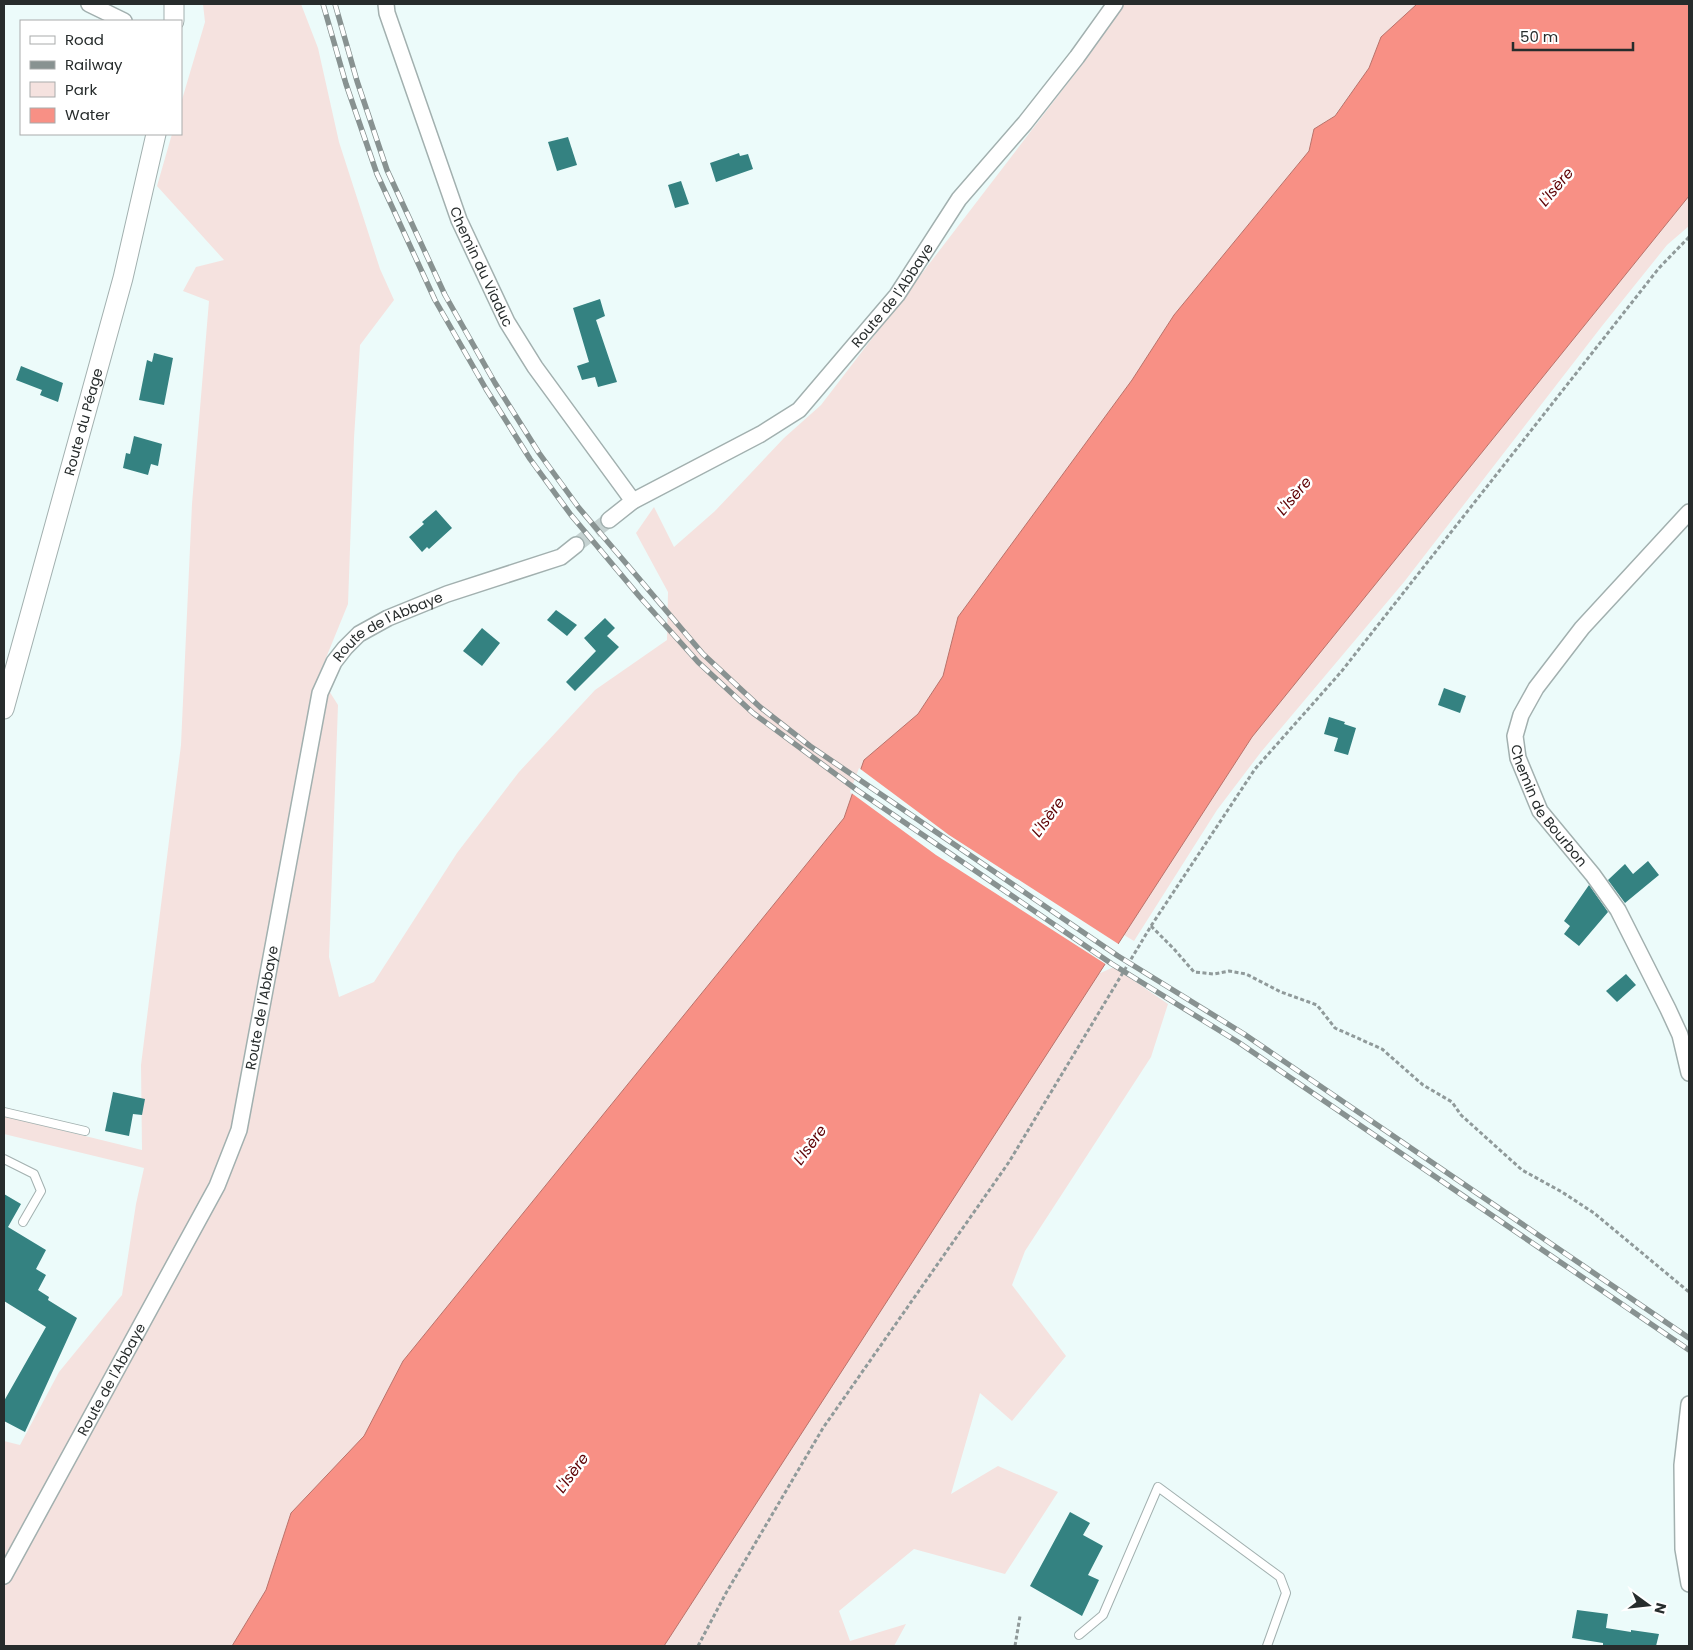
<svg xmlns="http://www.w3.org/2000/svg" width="1693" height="1650" viewBox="0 0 1693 1650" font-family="Poppins,sans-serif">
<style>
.green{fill:#f5e2df}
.water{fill:#f89085;stroke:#b9726a}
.pier{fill:#ecfbfa}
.building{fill:#348281}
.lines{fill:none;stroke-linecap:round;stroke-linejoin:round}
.minor-tunnel{stroke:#c5d2d1;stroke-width:15;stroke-dasharray:15 8;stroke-linecap:butt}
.service-casing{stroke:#a2b0af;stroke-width:10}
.minor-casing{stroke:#a2b0af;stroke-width:18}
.tertiary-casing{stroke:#a2b0af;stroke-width:21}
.path{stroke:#909a9a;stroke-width:3;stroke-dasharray:4 2.5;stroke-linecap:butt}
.service{stroke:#fff;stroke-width:8}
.minor{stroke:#fff;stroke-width:15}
.tertiary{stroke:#fff;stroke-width:19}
.rail-casing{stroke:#889291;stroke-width:5.5}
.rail{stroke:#fff;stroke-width:4;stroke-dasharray:11;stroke-linecap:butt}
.labels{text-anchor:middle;stroke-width:5;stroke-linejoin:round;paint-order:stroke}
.street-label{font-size:14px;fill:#272c2c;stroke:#fff}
.water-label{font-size:15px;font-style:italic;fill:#5e0003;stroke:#fff}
</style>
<rect width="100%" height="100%" fill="#ecfbfa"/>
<!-- green -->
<g class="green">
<polygon points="203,4 301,4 318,48 339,142 380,269 394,300 360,345 354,438 348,604 319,675 338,705 329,957 339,997 374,982 457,853 519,772 595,690 667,640 668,592 636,533 654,507 674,547 715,511 784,438 821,405 1087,58 1123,4 1417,4 1381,37 1369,68 1334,116 1314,129 1309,151 1174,315 1132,380 958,617 943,676 918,714 864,760 844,818 403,1361 364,1436 291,1513 266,1590 232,1646 4,1646 4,1441 20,1445 59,1372 122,1295 136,1204 144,1168 4,1134 4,1116 142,1150 141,1065 181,745 192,504 209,301 183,291 196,267 224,260 157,186 172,134 181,134 181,103 205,22"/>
<polygon points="1689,196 1689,226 1667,245 1602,326 1404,582 1261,752 1217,810 1134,941 1124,935 1252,737"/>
<polygon points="1114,967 1168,1004 1151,1057 1025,1251 1012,1285 1066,1356 1012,1421 980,1393 951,1494 998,1466 1058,1492 1005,1574 914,1549 839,1611 850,1641 906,1624 894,1646 664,1646 1098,974"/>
</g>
<!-- water -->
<polygon class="water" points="1417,4 1689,4 1689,196 1252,737 664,1646 232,1646 266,1590 291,1513 364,1436 403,1361 844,818 864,760 918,714 943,676 958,617 1132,380 1174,315 1309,151 1314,129 1335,116 1369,68 1381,37"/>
<!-- pier -->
<polygon class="pier" points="859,768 949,835 1120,945 1107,965 936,855 850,792"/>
<!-- building -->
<g class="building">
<polygon points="568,137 577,165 557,171 548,142"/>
<polygon points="739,153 740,156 748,154 753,169 716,182 710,163"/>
<polygon points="681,181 689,204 675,208 668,185"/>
<polygon points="600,299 605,316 596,320 617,382 598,387 595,377 582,380 577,366 589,362 573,308"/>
<polygon points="154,353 173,358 164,405 139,400 147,360 152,362"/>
<polygon points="21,366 63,383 58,402 40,395 42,390 16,380"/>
<polygon points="134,436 162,444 158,466 151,464 148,475 123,468 126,453 130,454"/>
<polygon points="436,510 452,528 429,549 427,547 422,552 409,537 424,524 422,522"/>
<polygon points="556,610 577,625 567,636 547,620"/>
<polygon points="605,618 615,628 607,636 619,647 575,691 566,682 596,651 584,638"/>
<polygon points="482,628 500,643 482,666 463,651"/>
<polygon points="1444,688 1466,696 1460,713 1438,705"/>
<polygon points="1329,717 1345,722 1344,724 1356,728 1348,755 1334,751 1338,738 1324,734"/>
<polygon points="1648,861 1659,875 1625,903 1608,880 1625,864 1633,874"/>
<polygon points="1589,885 1608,912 1579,946 1564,934 1570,926 1564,921"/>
<polygon points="1626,974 1636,985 1617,1002 1606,991"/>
<polygon points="113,1092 145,1099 142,1115 133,1114 129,1136 105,1131"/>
<polygon points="4,1194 21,1204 8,1227 46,1250 36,1269 46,1275 38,1290 49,1297 48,1300 77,1318 25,1432 4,1421 4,1401 46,1327 4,1301"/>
<polygon points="1070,1512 1090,1523 1083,1535 1103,1546 1088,1575 1099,1580 1082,1616 1030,1586"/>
<polygon points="1577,1610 1608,1614 1606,1628 1631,1632 1631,1630 1659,1634 1656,1646 1603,1646 1603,1643 1572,1638"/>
</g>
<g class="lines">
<!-- minor-tunnel -->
<polyline class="minor-tunnel" points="576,545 609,520"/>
<!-- service casing -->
<g class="service-casing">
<g id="service">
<polyline points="4,1112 85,1131"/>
<polyline points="4,1159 34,1174 41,1191 23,1222"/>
<polyline points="1079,1635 1103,1615 1158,1487 1280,1577 1286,1593 1267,1646"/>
</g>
</g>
<!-- minor casing -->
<g class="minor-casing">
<g id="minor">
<polyline points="89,4 124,21"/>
<path id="s1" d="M386,4L387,13L459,220L507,322L535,367L633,501"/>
<path id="s2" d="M1689,512L1582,628L1536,688L1521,715L1515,736L1518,758L1540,811L1593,875L1618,910L1668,1009L1680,1035L1689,1073"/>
<path id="s3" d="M609,520L633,501L761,434L799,410L897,295L959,199L1025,123L1077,57L1115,4"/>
<polyline points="1689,1404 1682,1465 1683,1549 1689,1584"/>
<path id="s4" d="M4,1576L217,1186L239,1130L320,693L334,662L345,648L359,634L388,618L447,594L561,557L576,545"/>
</g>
</g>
<!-- tertiary casing -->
<g class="tertiary-casing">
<g id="tertiary">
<polyline points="174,21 174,4"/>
<path id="s5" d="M4,709L123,278L156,134"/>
</g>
</g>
<!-- path -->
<g class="path">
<polyline points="1151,926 1174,949 1194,972 1214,974 1229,971 1246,974 1281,992 1317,1005 1335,1028 1382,1049 1423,1085 1452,1102 1461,1115 1522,1170 1562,1192 1594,1213 1689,1292"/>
<polyline points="698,1646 726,1593 823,1428 1009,1162 1151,926 1255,769 1341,672 1659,268 1689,237"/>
<polyline points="1015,1646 1020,1616"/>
</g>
<!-- service -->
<use href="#service" class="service"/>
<!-- minor -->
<use href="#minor" class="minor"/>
<!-- tertiary -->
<use href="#tertiary" class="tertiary"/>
<!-- rail casing -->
<g class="rail-casing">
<g id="rail">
<polyline points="323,4 346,84 377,174 435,300 486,389 530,459 571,515 639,596 698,662 753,713 857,790 1112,964 1238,1042 1689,1350"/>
<polyline points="335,4 357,81 387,170 445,295 495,383 539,453 579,508 703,654 760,707 810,746 1118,956 1244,1034 1689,1338"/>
</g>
</g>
<!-- rail -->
<use href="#rail" class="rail"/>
</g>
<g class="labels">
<!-- street labels -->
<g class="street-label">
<text dy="5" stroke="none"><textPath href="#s1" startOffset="280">Chemin du Viaduc</textPath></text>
<text dy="5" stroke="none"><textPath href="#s3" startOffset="368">Route de l'Abbaye</textPath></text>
<text dy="5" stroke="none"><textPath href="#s5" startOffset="298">Route du Péage</textPath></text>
<text dy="5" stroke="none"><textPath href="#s4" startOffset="1049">Route de l'Abbaye</textPath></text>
<text dy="5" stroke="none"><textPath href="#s2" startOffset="365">Chemin de Bourbon</textPath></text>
<text dy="5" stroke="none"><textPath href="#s4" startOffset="629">Route de l'Abbaye</textPath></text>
<text dy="5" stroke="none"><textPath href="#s4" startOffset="224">Route de l'Abbaye</textPath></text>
</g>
<!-- water labels -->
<g class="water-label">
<text transform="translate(1556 187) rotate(-50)" y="5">L'Isère</text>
<text transform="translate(1294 496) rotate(-50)" y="5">L'Isère</text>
<text transform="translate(1048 817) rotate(-54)" y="5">L'Isère</text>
<text transform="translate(810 1145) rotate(-54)" y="5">L'Isère</text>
<text transform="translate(572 1473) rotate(-54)" y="5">L'Isère</text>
</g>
</g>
<!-- border -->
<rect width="1693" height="1650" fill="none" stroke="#272c2c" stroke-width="10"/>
<!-- legend -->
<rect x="20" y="20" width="162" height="115" fill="#ffffff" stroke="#a9abab"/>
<rect x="30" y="36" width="25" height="8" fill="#ffffff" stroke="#a9abab"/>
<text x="65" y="45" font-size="15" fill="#272c2c">Road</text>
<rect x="30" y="61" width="25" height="8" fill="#889291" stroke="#a9abab"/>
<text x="65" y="70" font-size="15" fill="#272c2c">Railway</text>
<rect x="30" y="82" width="25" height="15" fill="#f5e2df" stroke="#a9abab"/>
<text x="65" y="95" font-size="15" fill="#272c2c">Park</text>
<rect x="30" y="108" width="25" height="15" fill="#f89085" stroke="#a9abab"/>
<text x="65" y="120" font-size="15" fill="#272c2c">Water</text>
<!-- north arrow -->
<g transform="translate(1648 1605) rotate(105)" stroke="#ffffff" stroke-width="4" paint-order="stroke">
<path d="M0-4L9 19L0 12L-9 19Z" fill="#272c2c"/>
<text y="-8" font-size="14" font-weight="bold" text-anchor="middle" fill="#272c2c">N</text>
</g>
<!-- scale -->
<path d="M1513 42v8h120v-8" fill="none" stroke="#272c2c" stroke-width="2.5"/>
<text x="1520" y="42" font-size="15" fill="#272c2c" stroke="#ffffff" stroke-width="4" paint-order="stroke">50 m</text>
</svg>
